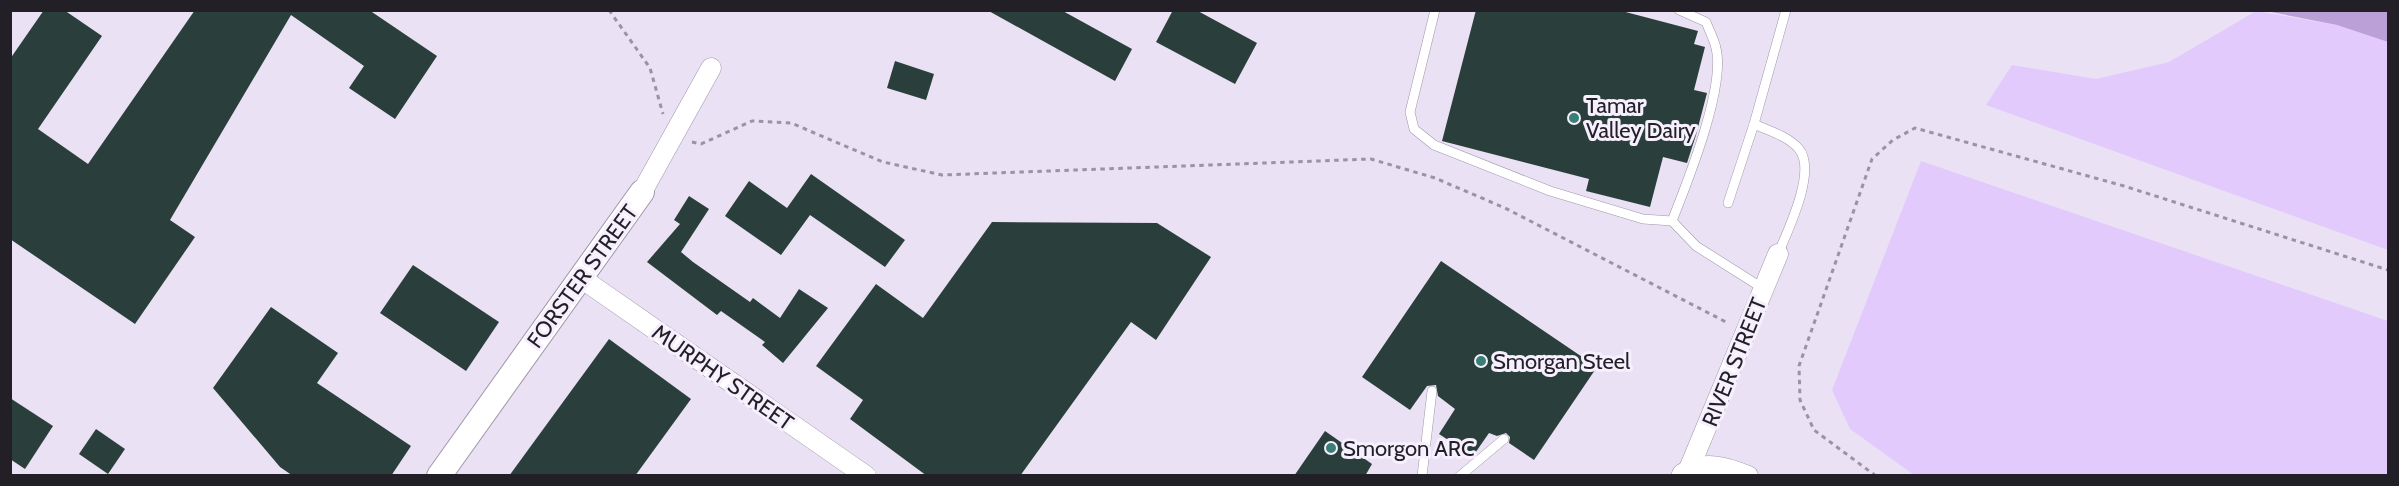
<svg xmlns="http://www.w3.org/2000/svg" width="2399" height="486" viewBox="0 0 2399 486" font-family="Cabin,sans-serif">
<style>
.green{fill:#e3cafd}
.water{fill:#bba0d7}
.building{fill:#2a3f3c}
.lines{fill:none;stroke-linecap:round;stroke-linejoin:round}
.service-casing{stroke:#9f97a9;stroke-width:10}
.minor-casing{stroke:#9f97a9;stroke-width:21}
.tertiary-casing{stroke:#9f97a9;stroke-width:26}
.path{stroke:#9a93a1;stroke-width:3;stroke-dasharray:4.5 4.5;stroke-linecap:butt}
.service{stroke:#fff;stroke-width:9}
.minor{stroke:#fff;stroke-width:20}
.tertiary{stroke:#fff;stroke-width:24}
.poi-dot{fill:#397f75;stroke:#f6effe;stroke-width:2}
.labels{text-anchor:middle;stroke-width:6;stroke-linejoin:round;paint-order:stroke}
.poi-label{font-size:22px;fill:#221f26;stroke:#f6effe;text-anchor:start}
.street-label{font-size:22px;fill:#221f26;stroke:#f6effe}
</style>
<rect width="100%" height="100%" fill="#eae1f4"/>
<!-- green -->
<g class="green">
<polygon points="2256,11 2337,25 2388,42 2388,250 1986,105 2012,65 2096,79 2169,62"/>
<polygon points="1921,161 2388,321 2388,475 1914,475 1850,429 1832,390"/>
</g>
<!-- water -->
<polygon class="water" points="2266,11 2388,11 2388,42 2337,25"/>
<!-- building -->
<g class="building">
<polygon points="44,10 64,10 102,36 38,129 88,164 195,10 369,10 437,56 395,119 349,88 364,66 291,15 170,220 195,237 135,324 10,239 10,59"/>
<polygon points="987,10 1061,10 1132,49 1115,81"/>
<polygon points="1173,10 1196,10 1257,43 1235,84 1156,42"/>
<polygon points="1476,10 1618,10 1698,31 1694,44 1705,47 1694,90 1707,93 1696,135 1687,163 1663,157 1650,207 1586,191 1589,179 1442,141"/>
<polygon points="895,61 934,74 926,100 887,88"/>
<polygon points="811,174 905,240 885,267 810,215 781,255 725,216 749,181 787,208"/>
<polygon points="689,196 709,209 681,252 693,262 750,302 753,298 780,318 799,289 828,308 783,363 762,345 765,342 721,311 717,315 647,262 680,224 674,220"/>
<polygon points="992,222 1157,223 1211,257 1156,340 1131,322 1020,476 927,476 850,419 863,400 816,366 876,284 923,318"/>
<polygon points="1441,261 1597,367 1534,460 1509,443 1510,437 1506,433 1497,436 1489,433 1473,456 1439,434 1455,409 1438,396 1436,385 1427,386 1410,410 1362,377"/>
<polygon points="413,265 499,322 466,371 380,313"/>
<polygon points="271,307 338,353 317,383 411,446 391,476 293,476 280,467 213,388"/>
<polygon points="609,339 691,399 635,476 509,476"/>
<polygon points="10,398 53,426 25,469 10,459"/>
<polygon points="96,429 125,449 108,474 79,454"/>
<polygon points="1325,431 1372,464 1365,476 1294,476"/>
</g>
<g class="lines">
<!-- service casing -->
<g class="service-casing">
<g id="service">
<polyline points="1435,10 1410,112 1414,129 1434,145 1550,191 1643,219 1672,221 1696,246 1764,289"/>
<path d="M1754,124C1769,131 1788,136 1799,149C1817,171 1788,230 1778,254"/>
<polyline points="1728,203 1754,124 1786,10"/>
<path d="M1672,221C1687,183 1726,87 1716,48C1714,39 1709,30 1706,22L1679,10"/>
<polyline points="1422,476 1432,391"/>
<polyline points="1460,476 1504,439"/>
</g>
</g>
<!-- minor casing -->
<g class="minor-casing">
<g id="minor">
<polyline points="642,192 711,68"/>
<polyline points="581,278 866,476"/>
<polyline points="1689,469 1778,254"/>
<path d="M1682,474C1703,460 1727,467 1748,476"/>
</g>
</g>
<!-- tertiary casing -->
<g class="tertiary-casing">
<polyline id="tertiary" points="439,476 642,192"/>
</g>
<!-- path -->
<g class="path">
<polyline points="609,10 650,68 663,114"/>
<polyline points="692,142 701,144 752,121 791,123 883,162 942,175 1371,159 1435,178 1505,208 1728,323"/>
<polyline points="1876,476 1814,430 1800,400 1799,366 1872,159 1893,140 1915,128 2124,186 2388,270"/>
</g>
<!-- service -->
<use href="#service" class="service"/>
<!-- minor -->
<use href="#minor" class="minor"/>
<!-- tertiary -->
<use href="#tertiary" class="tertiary"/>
</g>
<!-- markers -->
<g class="poi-dot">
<circle cx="1574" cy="118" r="6"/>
<circle cx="1481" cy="361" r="6"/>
<circle cx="1331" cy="448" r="6"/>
</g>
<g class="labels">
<!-- poi labels -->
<g class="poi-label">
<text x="1586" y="113">Tamar<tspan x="1586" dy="25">Valley Dairy</tspan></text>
<text x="1493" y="369">Smorgan Steel</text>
<text x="1343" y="456">Smorgon ARC</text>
</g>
<!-- street labels -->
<g class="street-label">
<text transform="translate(582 276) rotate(-54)" y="8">FORSTER STREET</text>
<text transform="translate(1734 362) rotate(-68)" y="8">RIVER STREET</text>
<text transform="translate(723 377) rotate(35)" y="8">MURPHY STREET</text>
</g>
</g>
<!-- border -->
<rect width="2399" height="486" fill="none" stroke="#221f26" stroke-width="24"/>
</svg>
